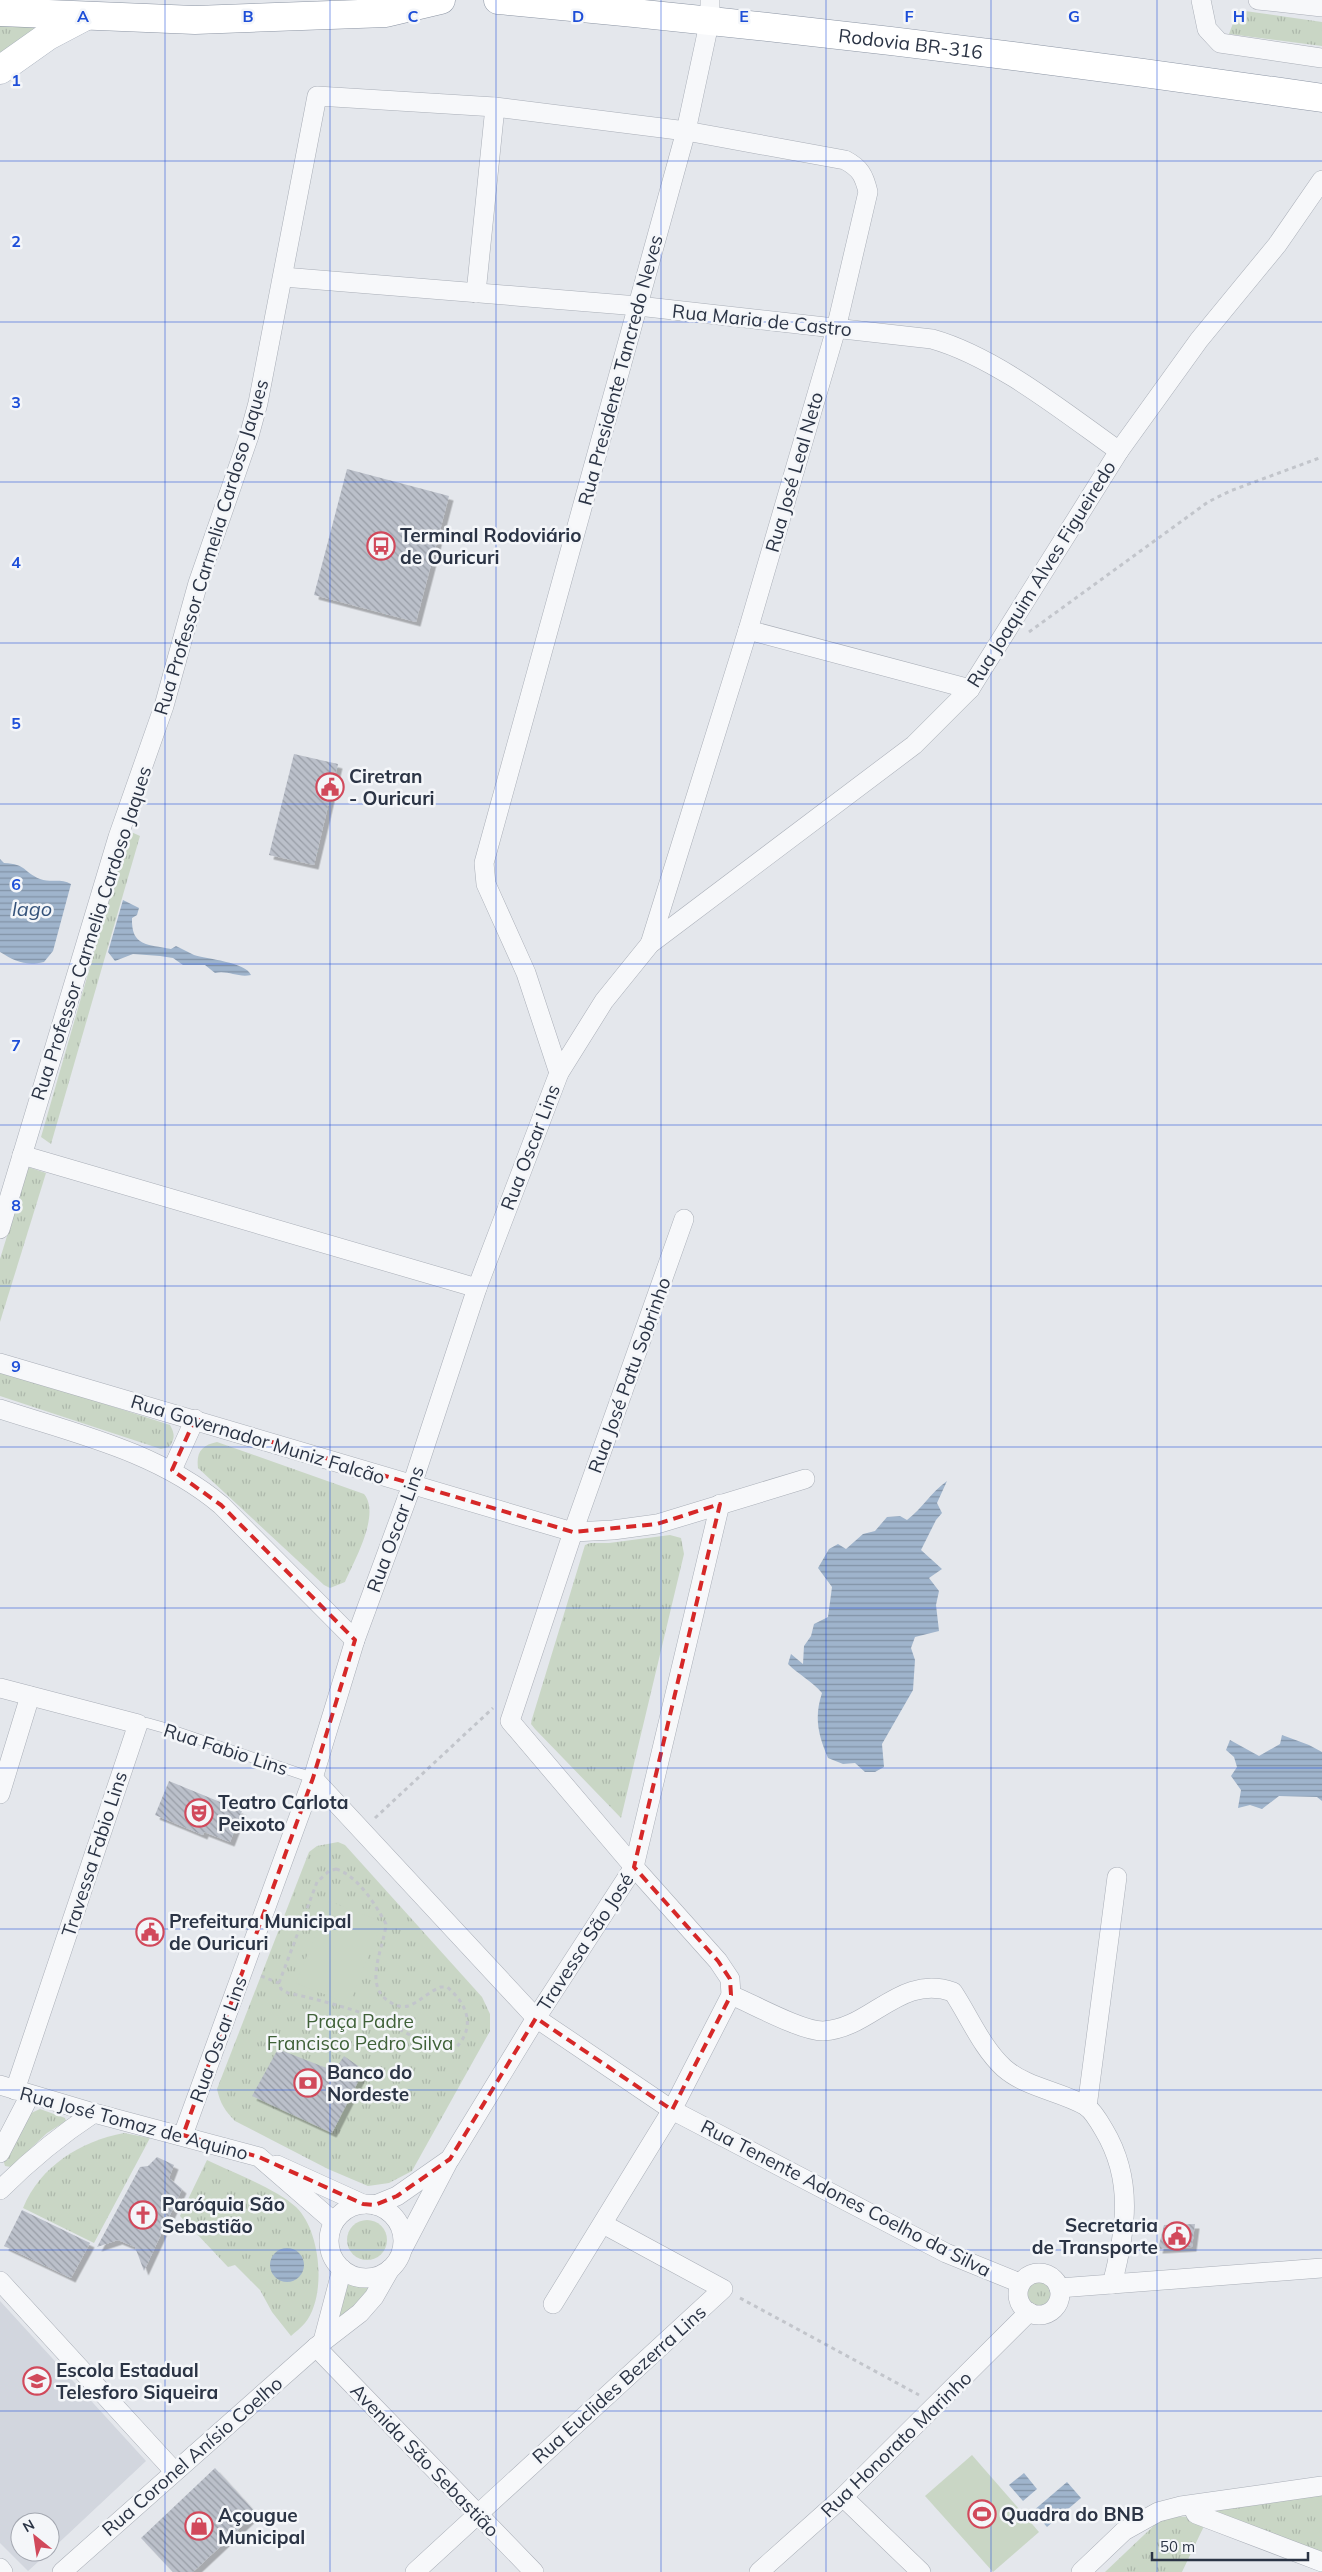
<svg xmlns="http://www.w3.org/2000/svg" width="1322" height="2572" viewBox="0 0 1322 2572" font-family="Mulish,sans-serif">
<style>
.built{fill:#d2d6de}
.grass{fill:url(#grass-tufts)}
.pitch{fill:#c9d6c5}
.water{fill:url(#water-rules)}
.building{fill:url(#building-back-hatch);filter:url(#shadow)}
.lines{fill:none;stroke-linecap:round;stroke-linejoin:round}
.lane-casing{stroke:#a9aeb7;stroke-width:11}
.street-casing{stroke:#a9aeb7;stroke-width:20}
.primary-casing{stroke:#a3abb8;stroke-width:29}
.highway-casing{stroke:#8b94a3;stroke-width:29}
.path{stroke:#c2c5cb;stroke-width:3;stroke-dasharray:4 4;stroke-linecap:butt}
.lane{stroke:#f7f8fa;stroke-width:10}
.street{stroke:#f7f8fa;stroke-width:19}
.primary{stroke:#fff;stroke-width:28}
.highway{stroke:#fff;stroke-width:28}
.marked{fill:none;stroke:#d62828;stroke-width:4;stroke-dasharray:10 6;stroke-linejoin:round}
.grid{fill:none;stroke:#1d4ed8;stroke-width:1;stroke-opacity:0.55}
.labels{text-anchor:middle;stroke-width:5;stroke-linejoin:round;paint-order:stroke}
.street-label{font-size:19px;fill:#2b3445;stroke:#f4f6f9}
.poi-label{font-size:19px;font-weight:bold;fill:#2b3445;stroke:#f4f6f9;text-anchor:start}
.park-label{font-size:19px;fill:#3f6138;stroke:#f4f6f9}
.water-label{font-size:20px;font-style:italic;fill:#34527a;stroke:#f4f6f9}
.grid-label{font-size:16px;text-anchor:middle;font-weight:bold;fill:#1d4ed8;stroke:#f4f6f9;stroke-width:5;stroke-linejoin:round;paint-order:stroke}
</style>
<defs>
<pattern id="grass-tufts" width="24" height="20" patternUnits="userSpaceOnUse" patternTransform="scale(1.25)"><rect width="24" height="20" fill="#c9d6c5"/><path d="M3 7l-1-3M5 7V3M7 7l1-3M15 17l-1-3M17 17v-4M19 17l1-3" fill="none" stroke="#adb8ab"/></pattern>
<pattern id="water-rules" width="6" height="5" patternUnits="userSpaceOnUse" patternTransform="scale(1.25)"><rect width="6" height="5" fill="#9fb4cc"/><path d="M0 2.5h6" fill="none" stroke="#8293a7"/></pattern>
<pattern id="building-back-hatch" width="6" height="6" patternUnits="userSpaceOnUse" patternTransform="scale(1.25)"><rect width="6" height="6" fill="#bbc0ca"/><path d="M-1 5l2 2M0 0l6 6M5-1l2 2" fill="none" stroke="#989da6"/></pattern>
<filter id="shadow"><feDropShadow dx="4.5" dy="4.5" stdDeviation="0" flood-color="#0004"/></filter>
</defs>
<rect width="100%" height="100%" fill="#e4e7ec"/>
<!-- built -->
<polygon class="built" points="0,2301 146,2461 50,2551 50,2522 20,2522 20,2552 49,2552 28,2571 0,2543"/>
<!-- grass -->
<g class="grass">
<polygon points="1238,10 1322,22 1322,46 1229,34"/>
<polygon points="0,20 49,21 0,61"/>
<polygon points="129,831 140,836 51,1144 41,1137"/>
<polygon points="28,1167 46,1173 0,1322 0,1259"/>
<path d="M0,1370L170,1425C175,1434 175,1439 169,1447L161,1449L0,1396Z"/>
<path d="M217,1442L364,1494C381,1514 354,1561 345,1582L330,1588L324,1585L198,1468C196,1452 202,1445 217,1442Z"/>
<polygon points="670,1535 681,1538 684,1554 621,1818 535,1729 531,1724 532,1719 585,1545 590,1543 609,1543"/>
<path d="M338,1842L345,1845L482,1997L490,2014V2031L412,2171L389,2183L368,2186L328,2169L235,2121C225,2111 220,2103 217,2089L309,1852L317,1846Z"/>
<polygon points="40,2109 65,2118 66,2121 47,2133 11,2167 5,2166 3,2159 29,2114"/>
<path d="M124,2133L150,2138L94,2243L23,2208C40,2166 81,2141 124,2133Z"/>
<path d="M207,2160C232,2172 276,2189 296,2207C321,2231 327,2296 305,2323C301,2328 295,2332 291,2336L272,2312L260,2290L235,2265L228,2267L180,2216Z"/>
<circle cx="367" cy="2240" r="20"/>
<polygon points="345,2276 375,2282 336,2331"/>
<circle cx="1038" cy="2293" r="13"/>
<polygon points="1322,2492 1322,2569 1205,2524 1182,2572 1105,2572 1164,2516 1194,2517 1196,2514"/>
</g>
<!-- pitch -->
<g class="pitch">
<polygon points="329,1901 382,1922 349,2004 296,1983"/>
<polygon points="972,2455 1039,2532 993,2572 925,2496"/>
</g>
<!-- water -->
<g class="water">
<path d="M0,859L4,863C27,864 23,872 40,879C51,883 61,878 71,884L53,951L44,962C26,966 16,962 0,952Z"/>
<path d="M123,900L139,908L137,915L132,918C131,947 148,944 171,949L176,946C182,949 188,952 194,955C206,959 246,962 251,975C238,978 228,970 215,973L205,965H183L173,958L160,956L133,954L115,961L108,952Z"/>
<path d="M947,1481L937,1503L942,1513L936,1520L921,1550L942,1569L929,1578L939,1591L936,1605L939,1631L915,1637L911,1648L915,1660L913,1690L882,1744L884,1767L875,1772H865L855,1763L843,1764L828,1758C818,1735 814,1717 822,1693C812,1681 799,1675 788,1664L791,1654L803,1664L804,1646L811,1636L814,1624L828,1617L832,1587L818,1568L829,1549L838,1544L846,1549L863,1534L875,1531L887,1517L900,1516L907,1520C923,1508 930,1493 947,1481Z"/>
<polygon points="1282,1735 1309,1745 1322,1752 1322,1801 1317,1797 1279,1796 1262,1809 1250,1805 1238,1808 1241,1790 1231,1776 1237,1767 1234,1757 1226,1750 1230,1740 1259,1756 1280,1744"/>
<circle cx="287" cy="2265" r="17"/>
<polygon points="1024,2473 1037,2489 1023,2501 1009,2485"/>
<polygon points="1067,2482 1081,2498 1047,2527 1033,2511"/>
</g>
<!-- building -->
<g class="building">
<polygon points="347,469 449,496 416,622 314,595"/>
<polygon points="294,754 338,764 314,865 269,855"/>
<polygon points="169,1781 242,1811 230,1842 204,1832 203,1835 155,1815"/>
<polygon points="278,2049 334,2071 344,2056 364,2070 332,2133 252,2096"/>
<polygon points="157,2157 174,2165 169,2178 182,2189 144,2271 135,2247 118,2240 97,2247 140,2167 148,2166"/>
<polygon points="22,2210 90,2243 71,2278 4,2246"/>
<polygon points="1195,2224 1192,2247 1158,2249 1164,2225"/>
<polygon points="215,2468 256,2513 193,2572 173,2572 141,2538"/>
</g>
<g class="lines">
<!-- lane casing -->
<g class="lane-casing">
<polyline id="lane" points="138,1724 147,1723 165,1728 313,1778"/>
</g>
<!-- street casing -->
<g class="street-casing">
<g id="street">
<polyline points="1201,0 1207,29 1220,43 1322,58"/>
<polyline points="1258,0 1322,7"/>
<path d="M283,277L638,306L932,339C996,357 1064,412 1119,451"/>
<polyline points="476,293 495,107"/>
<polyline points="748,630 970,689"/>
<polyline points="559,1073 526,973 486,884 484,863 686,131 710,19 710,0"/>
<polyline points="22,1155 477,1288"/>
<path d="M0,1229L118,837L164,706L198,583L249,436L258,403L317,96L495,107L686,131L845,160C860,168 864,175 868,192L836,329L748,630L650,944"/>
<polyline points="0,1363 573,1532 613,1530 657,1524 805,1479"/>
<path d="M0,1409C77,1434 158,1452 221,1505L355,1640"/>
<polyline points="172,1470 195,1419"/>
<polyline points="0,1688 138,1724 15,2090"/>
<polyline points="313,1778 536,2018 672,2110 946,2253 1020,2283"/>
<polyline points="0,1794 30,1696"/>
<path d="M731,1995C753,2004 801,2031 823,2031C871,2029 900,1973 953,1992C969,2016 982,2048 1004,2068C1027,2088 1060,2091 1086,2106C1093,2111 1100,2123 1104,2130C1134,2180 1126,2231 1112,2284"/>
<polyline points="0,2085 94,2113 259,2157 334,2222"/>
<polyline points="1087,2107 1117,1877"/>
<polyline points="183,2135 313,1778 355,1640 412,1485 477,1288 559,1073 604,1001 650,944 914,745 970,689 1119,451 1199,340 1277,245 1322,180"/>
<polyline points="0,2153 30,2095"/>
<polyline points="277,2165 363,2204"/>
<path d="M0,2190C29,2161 59,2136 94,2113"/>
<circle cx="366" cy="2241" r="37"/>
<polyline points="375,2205 397,2196 450,2159 536,2018 634,1867 720,1504"/>
<polyline points="403,2248 448,2162"/>
<circle cx="1039" cy="2294" r="21"/>
<polyline points="0,2281 174,2471"/>
<polyline points="1059,2288 1322,2268"/>
<polyline points="553,2304 672,2110 731,1995 730,1979 718,1961 634,1867 510,1721 573,1532 684,1219"/>
<polyline points="323,2341 342,2269"/>
<polyline points="316,2347 534,2572"/>
<polyline points="843,2497 921,2572"/>
<polyline points="1192,2506 1196,2514 1322,2562"/>
<polyline points="0,2568 3,2572"/>
<polyline points="62,2572 316,2347 360,2313 374,2297 390,2269"/>
<polyline points="415,2572 723,2289 603,2224"/>
<polyline points="759,2572 843,2497 1029,2312"/>
<polyline points="1081,2572 1124,2531 1158,2512 1181,2506 1322,2486"/>
</g>
</g>
<!-- primary casing -->
<g class="primary-casing">
<polyline id="primary" points="0,70 48,36 86,16"/>
</g>
<!-- highway casing -->
<g class="highway-casing">
<g id="highway">
<path id="s1" d="M498,0C773,25 1048,58 1322,98"/>
<polyline points="0,12 195,20 386,13 441,0"/>
</g>
</g>
<!-- path -->
<g class="path">
<polyline points="1029,632 1208,502 1230,491 1322,457"/>
<polyline points="375,1818 493,1708"/>
<path d="M336,1869C357,1875 376,1905 386,1924C384,1948 362,1986 390,2002C394,2005 402,2008 408,2006C420,2002 429,1991 441,1987H447C470,2006 476,2031 452,2051C438,2052 395,2026 378,2019C350,2008 317,1999 288,1993L281,1989L279,1983L317,1882L329,1871Z"/>
<polyline points="261,1976 279,1983"/>
<polyline points="740,2298 919,2395"/>
</g>
<!-- lane -->
<use href="#lane" class="lane"/>
<!-- street -->
<use href="#street" class="street"/>
<!-- primary -->
<use href="#primary" class="primary"/>
<!-- highway -->
<use href="#highway" class="highway"/>
</g>
<!-- marked area -->
<path class="marked" d="M195,1419L573,1532L657,1524L720,1504L634,1867L718,1961L730,1979L731,1995L672,2110L536,2018L450,2159L397,2196L375,2205L363,2204L259,2157L183,2135L313,1778L355,1640L221,1505L172,1470Z"/>
<!-- grid -->
<path class="grid" d="M165,0V2572M330,0V2572M496,0V2572M661,0V2572M826,0V2572M991,0V2572M1157,0V2572M0,161H1322M0,322H1322M0,482H1322M0,643H1322M0,804H1322M0,964H1322M0,1125H1322M0,1286H1322M0,1447H1322M0,1608H1322M0,1768H1322M0,1929H1322M0,2090H1322M0,2250H1322M0,2411H1322"/>
<!-- icons -->
<defs>
<g id="bus-ring" transform="scale(1.4375)"><circle r="9.5" fill="#f4f6f9" stroke="#d1495b" stroke-width="1.5"/><path d="M-5-6H5V4H4V6H2V4H-2V6H-4V4H-5ZM-3.5-4V0h7V-4ZM-3.5 1.2v1.5H-2V1.2ZM2 1.2v1.5H3.5V1.2Z" fill="#d1495b"/></g>
<g id="civic-ring" transform="scale(1.4375)"><circle r="9.5" fill="#f4f6f9" stroke="#d1495b" stroke-width="1.5"/><path d="M-.6-6.5H3V-4.5H.6V-3L4-1V1h2V6H-6V1h2V-1L-.6-3ZM-1.2 2.5V6h2.4V2.5Z" fill="#d1495b"/></g>
<g id="theatre-ring" transform="scale(1.4375)"><circle r="9.5" fill="#f4f6f9" stroke="#d1495b" stroke-width="1.5"/><path d="M-5-5.5Q0-4 5-5.5V0Q5 5 0 6Q-5 5-5 0ZM-3.3-2.5H-1v1.5H-3.3ZM1-2.5H3.3v1.5H1ZM-2.8 1Q0 5.5 2.8 1Z" fill="#d1495b"/></g>
<g id="bank-ring" transform="scale(1.4375)"><circle r="9.5" fill="#f4f6f9" stroke="#d1495b" stroke-width="1.5"/><path d="M-6-4H6V4H-6ZM0-2.3a2.3 2.3 0 1 0 0 4.6a2.3 2.3 0 1 0 0-4.6Z" fill="#d1495b"/></g>
<g id="church-ring" transform="scale(1.4375)"><circle r="9.5" fill="#f4f6f9" stroke="#d1495b" stroke-width="1.5"/><path d="M-1.2-6h2.4v3.5h3.3v2.4h-3.3V6h-2.4V-.1h-3.3v-2.4h3.3Z" fill="#d1495b"/></g>
<g id="school-ring" transform="scale(1.4375)"><circle r="9.5" fill="#f4f6f9" stroke="#d1495b" stroke-width="1.5"/><path d="M0-5L7-2L0 1L-7-2ZM-4 1L0 2.5L4 1V4Q0 6-4 4Z" fill="#d1495b"/></g>
<g id="stadium-ring" transform="scale(1.4375)"><circle r="9.5" fill="#f4f6f9" stroke="#d1495b" stroke-width="1.5"/><path d="M0-5a6.5 5 0 1 0 0 10a6.5 5 0 1 0 0-10ZM-3.5-1.8h7v3.6h-7Z" fill="#d1495b"/></g>
<g id="shop-ring" transform="scale(1.4375)"><circle r="9.5" fill="#f4f6f9" stroke="#d1495b" stroke-width="1.5"/><path d="M-5-2.5h2.3a2.7 3.5 0 0 1 5.4 0H5L5.5 6h-11ZM-1.5-2.5h3a1.5 2.3 0 0 0-3 0Z" fill="#d1495b"/></g>
</defs>
<g fill-rule="evenodd">
<use href="#bus-ring" x="381" y="546"/>
<use href="#civic-ring" x="330" y="787"/>
<use href="#theatre-ring" x="199" y="1813"/>
<use href="#civic-ring" x="150" y="1932"/>
<use href="#bank-ring" x="308" y="2083"/>
<use href="#church-ring" x="143" y="2215"/>
<use href="#civic-ring" x="1177" y="2236"/>
<use href="#school-ring" x="37" y="2381"/>
<use href="#stadium-ring" x="982" y="2514"/>
<use href="#shop-ring" x="199" y="2526"/>
</g>
<g class="labels">
<!-- street labels -->
<g class="street-label">
<text dy="7" stroke="none"><textPath href="#s1" startOffset="415">Rodovia BR-316</textPath></text>
<text transform="translate(762 320) rotate(6)" y="7">Rua Maria de Castro</text>
<text transform="translate(620 370) rotate(-75)" y="7">Rua Presidente Tancredo Neves</text>
<text transform="translate(794 472) rotate(-74)" y="7">Rua José Leal Neto</text>
<text transform="translate(211 547) rotate(-73)" y="7">Rua Professor Carmelia Cardoso Jaques</text>
<text transform="translate(1041 574) rotate(-58)" y="7">Rua Joaquim Alves Figueiredo</text>
<text transform="translate(91 933) rotate(-72)" y="7">Rua Professor Carmelia Cardoso Jaques</text>
<text transform="translate(530 1147) rotate(-69)" y="7">Rua Oscar Lins</text>
<text transform="translate(629 1375) rotate(-70)" y="7">Rua José Patu Sobrinho</text>
<text transform="translate(258 1439) rotate(17)" y="7">Rua Governador Muniz Falcão</text>
<text transform="translate(395 1529) rotate(-70)" y="7">Rua Oscar Lins</text>
<text transform="translate(226 1749) rotate(18)" y="7">Rua Fabio Lins</text>
<text transform="translate(94 1854) rotate(-72)" y="7">Travessa Fabio Lins</text>
<text transform="translate(585 1942) rotate(-57)" y="7">Travessa São José</text>
<text transform="translate(218 2039) rotate(-70)" y="7">Rua Oscar Lins</text>
<text transform="translate(134 2123) rotate(15)" y="7">Rua José Tomaz de Aquino</text>
<text transform="translate(846 2198) rotate(27)" y="7">Rua Tenente Adones Coelho da Silva</text>
<text transform="translate(619 2384) rotate(-42)" y="7">Rua Euclides Bezerra Lins</text>
<text transform="translate(896 2444) rotate(-44)" y="7">Rua Honorato Marinho</text>
<text transform="translate(192 2456) rotate(-41)" y="7">Rua Coronel Anísio Coelho</text>
<text transform="translate(425 2460) rotate(46)" y="7">Avenida São Sebastião</text>
</g>
<!-- poi labels -->
<g class="poi-label">
<text x="400" y="542">Terminal Rodoviário<tspan x="400" dy="22">de Ouricuri</tspan></text>
<text x="349" y="783">Ciretran<tspan x="349" dy="22">- Ouricuri</tspan></text>
<text x="218" y="1809">Teatro Carlota<tspan x="218" dy="22">Peixoto</tspan></text>
<text x="169" y="1928">Prefeitura Municipal<tspan x="169" dy="22">de Ouricuri</tspan></text>
<text x="327" y="2079">Banco do<tspan x="327" dy="22">Nordeste</tspan></text>
<text x="162" y="2211">Paróquia São<tspan x="162" dy="22">Sebastião</tspan></text>
<text x="1158" y="2232" text-anchor="end">Secretaria<tspan x="1158" dy="22">de Transporte</tspan></text>
<text x="56" y="2377">Escola Estadual<tspan x="56" dy="22">Telesforo Siqueira</tspan></text>
<text x="1001" y="2521">Quadra do BNB</text>
<text x="218" y="2522">Açougue<tspan x="218" dy="22">Municipal</tspan></text>
</g>
<!-- park labels -->
<g class="park-label">
<text x="360" y="2028">Praça Padre<tspan x="360" dy="22">Francisco Pedro Silva</tspan></text>
</g>
<!-- water labels -->
<g class="water-label">
<text x="32" y="916">lago</text>
</g>
</g>
<g class="grid-label">
<text x="83" y="22">A</text>
<text x="248" y="22">B</text>
<text x="413" y="22">C</text>
<text x="578" y="22">D</text>
<text x="744" y="22">E</text>
<text x="909" y="22">F</text>
<text x="1074" y="22">G</text>
<text x="1239" y="22">H</text>
<text x="16" y="86">1</text>
<text x="16" y="247">2</text>
<text x="16" y="408">3</text>
<text x="16" y="568">4</text>
<text x="16" y="729">5</text>
<text x="16" y="890">6</text>
<text x="16" y="1051">7</text>
<text x="16" y="1211">8</text>
<text x="16" y="1372">9</text>
</g>
<!-- north arrow -->
<g transform="translate(35 2537) rotate(330)"><circle r="24" fill="#f4f6f9" stroke="#a4a8b1"/>
<path d="M0-4L9 19L0 12L-9 19Z" fill="#d1495b"/>
<text y="-8" font-size="14" font-weight="bold" text-anchor="middle" fill="#2b3445">N</text>
</g>
<!-- scale -->
<path d="M1152 2552v8h156v-8" fill="none" stroke="#2b3445" stroke-width="2.5"/>
<text x="1160" y="2552" font-size="15" fill="#2b3445" stroke="#f4f6f9" stroke-width="4" paint-order="stroke">50 m</text>
</svg>
